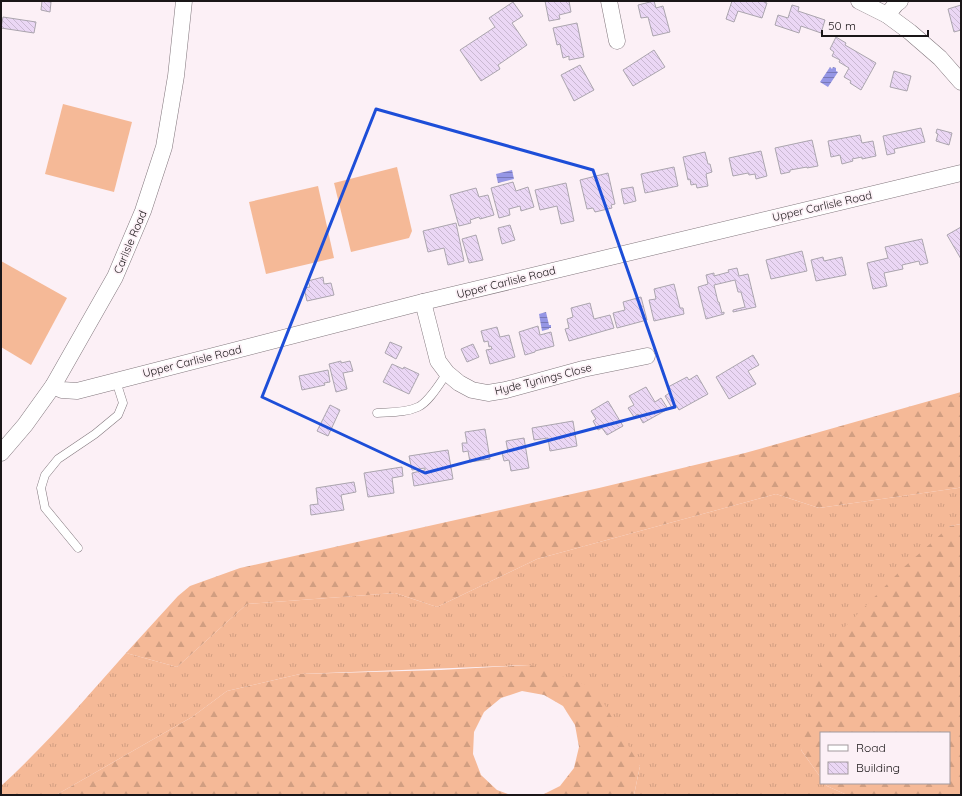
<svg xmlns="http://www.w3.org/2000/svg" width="962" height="796" viewBox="0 0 962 796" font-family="Quicksand,sans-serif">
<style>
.grass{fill:url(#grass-tufts)}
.forest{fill:url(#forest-firs)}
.pitch{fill:#f5b997}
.water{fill:url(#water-rules)}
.building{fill:url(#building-back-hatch);stroke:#aba5ae}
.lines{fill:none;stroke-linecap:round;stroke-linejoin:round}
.lane-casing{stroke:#83787e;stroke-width:9}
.street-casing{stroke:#83787e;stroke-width:17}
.lane{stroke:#fff;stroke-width:8}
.street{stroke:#fff;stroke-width:16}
.marked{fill:none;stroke:#1d4ed8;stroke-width:3;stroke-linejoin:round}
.labels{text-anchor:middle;stroke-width:3.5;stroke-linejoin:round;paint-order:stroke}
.street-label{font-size:11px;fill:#1a1618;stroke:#fcf0f6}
</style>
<defs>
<pattern id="grass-tufts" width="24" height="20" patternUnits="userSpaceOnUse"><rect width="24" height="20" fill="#f5b997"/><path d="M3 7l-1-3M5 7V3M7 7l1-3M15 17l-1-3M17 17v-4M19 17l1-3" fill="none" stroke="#d19e81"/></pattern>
<pattern id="forest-firs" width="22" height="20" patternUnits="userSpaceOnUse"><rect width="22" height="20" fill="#f5b997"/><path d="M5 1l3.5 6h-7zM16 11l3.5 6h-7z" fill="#d19e81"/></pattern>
<pattern id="water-rules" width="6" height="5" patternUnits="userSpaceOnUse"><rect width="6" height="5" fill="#9596e5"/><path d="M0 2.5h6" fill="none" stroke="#7979b9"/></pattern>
<pattern id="building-back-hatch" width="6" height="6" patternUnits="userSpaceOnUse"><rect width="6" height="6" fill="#ebd7f5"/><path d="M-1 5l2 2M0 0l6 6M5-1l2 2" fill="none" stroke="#c9b8d1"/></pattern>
</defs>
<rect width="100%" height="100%" fill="#fcf0f6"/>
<!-- grass -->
<path class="grass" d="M961,487V524L950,526L801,750L821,778V783H825L827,786L847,795H634L640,766L530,665L300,674L227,691L192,717L56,795H1V786C46,745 86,698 126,653L177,667L247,604L395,593L437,607L537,559L776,494L819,508L958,488Z"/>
<!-- forest -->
<g class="forest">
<polygon points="961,392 961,487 958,488 819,508 776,494 537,559 437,607 395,593 247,604 177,667 126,653 178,596 190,586 240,568 599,488 745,453"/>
<polygon points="961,524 961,795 847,795 827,786 825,783 949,783 949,733 821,733 821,778 801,750 819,667 837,635 903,568 950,526"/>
<polygon points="530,665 595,688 640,766 634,795 542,795 560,786 574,768 579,747 575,725 563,706 544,695 522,691 501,698 484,712 474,732 473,754 481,775 497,790 511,795 56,795 192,717 227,691 300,674 441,670"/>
</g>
<!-- pitch -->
<g class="pitch">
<polygon points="63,104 132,122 114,192 45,174"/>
<polygon points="397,167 412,231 409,238 351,252 334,183"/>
<polygon points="318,186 334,258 266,274 249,202"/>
<polygon points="1,261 67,298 31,365 1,347"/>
</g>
<!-- water -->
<g class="water">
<polygon points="830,67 832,69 833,67 836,68 836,71 838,72 828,87 820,82"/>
<polygon points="512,170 514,179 498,183 496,174"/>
<polygon points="546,312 549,325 551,325 551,328 549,328 549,329 542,331 539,314"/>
</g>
<!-- building -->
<g class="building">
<polygon points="42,1 51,2 50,12 41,10"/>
<polygon points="545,1 569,1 571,12 559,15 560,19 549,21"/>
<polygon points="654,1 656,8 663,6 670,32 653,36 648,17 641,18 638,5"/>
<polygon points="732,1 762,1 767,3 762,18 738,11 734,22 726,19"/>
<polygon points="513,2 523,16 512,23 527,45 498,65 500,69 481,81 460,50 495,27 489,18"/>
<polygon points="792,5 799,7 798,11 825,20 821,33 801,26 799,33 775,25 778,15 788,18"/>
<polygon points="961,5 961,30 954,32 948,9"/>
<polygon points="3,17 36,22 34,33 1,28"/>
<polygon points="577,23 584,57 569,60 569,56 563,58 560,44 557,45 553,28"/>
<polygon points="836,37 846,43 845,45 876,63 861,90 850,83 851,81 844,77 849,68 839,62 840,60 832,56 834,52 830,49"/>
<polygon points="654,50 665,67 633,86 623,70"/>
<polygon points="580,65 594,90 574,101 561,75"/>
<polygon points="894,71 911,76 907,91 890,87"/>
<polygon points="921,128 925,142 894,149 895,153 887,155 883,136"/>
<polygon points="937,129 952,133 949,145 936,141 938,134 936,133"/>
<polygon points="860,135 862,143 873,141 876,156 862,159 862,157 852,159 853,161 842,164 840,155 831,157 828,141"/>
<polygon points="812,140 818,166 807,168 807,167 790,170 790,172 781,174 775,148"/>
<polygon points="761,151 767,176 756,179 755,174 749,175 748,173 733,176 729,158"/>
<polygon points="705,152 708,164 710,164 712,172 706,174 708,186 697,188 696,184 691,185 690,179 688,180 683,157"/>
<polygon points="674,167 678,186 645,193 641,174"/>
<polygon points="608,173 615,204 611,205 612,208 595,212 593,208 587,209 580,180"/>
<polygon points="513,182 516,191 528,187 534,207 521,211 520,206 509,209 510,215 499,218 491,188"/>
<polygon points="566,183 574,221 561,224 557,206 540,210 535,190"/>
<polygon points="633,187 636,201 624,204 621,189"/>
<polygon points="476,188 479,197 488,195 494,215 480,219 479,217 470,220 471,223 459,226 450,195"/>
<polygon points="456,223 464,261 448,265 444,248 428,252 423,231"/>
<polygon points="510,225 515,240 502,244 498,228"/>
<polygon points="961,227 961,259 947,235"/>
<polygon points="476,235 483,260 469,263 462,239"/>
<polygon points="922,239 928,263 920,265 919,261 902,265 903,269 884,273 887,286 873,289 867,263 888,258 885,247"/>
<polygon points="802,251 807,271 771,279 766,260"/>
<polygon points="823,257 824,261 842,257 846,275 816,281 811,260"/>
<polygon points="737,268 739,276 748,274 756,307 733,312 733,310 745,307 741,292 738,292 735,280 714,285 718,302 719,302 722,313 724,312 724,314 706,319 698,287 708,284 706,275 714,273 714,276 729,272 728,270"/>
<polygon points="323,277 324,284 331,283 334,295 307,301 304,288 310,287 308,281"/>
<polygon points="674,284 680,308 683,308 684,314 654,321 649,300 656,299 654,289"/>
<polygon points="641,297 647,320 617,328 613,313 625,310 623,302"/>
<polygon points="590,303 594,319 610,315 614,328 569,341 565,329 569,328 567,319 573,317 571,308"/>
<polygon points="538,326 540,335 551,332 554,346 535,351 535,352 525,355 519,332"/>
<polygon points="497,327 500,337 509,335 515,357 490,364 486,350 492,349 491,346 489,347 488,341 484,342 481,331"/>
<polygon points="390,342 402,347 396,359 385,353"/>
<polygon points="473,344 479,357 467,362 461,349"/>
<polygon points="753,355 759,365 748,371 756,384 729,399 716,377"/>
<polygon points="341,361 341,363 350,361 353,371 343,373 347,389 336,392 329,364"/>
<polygon points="392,364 403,369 404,367 419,374 409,394 383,382"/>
<polygon points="328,370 330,382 324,383 325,385 302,390 299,376"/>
<polygon points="697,375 708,394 679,410 676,405 672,408 665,396 671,392 668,387 687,377 689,380"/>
<polygon points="646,387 655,402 661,398 668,409 643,423 638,414 634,417 628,408 634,405 629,396"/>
<polygon points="608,401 623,426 607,435 602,428 598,430 593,421 596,419 591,411"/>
<polygon points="330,405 340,410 328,436 317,431"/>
<polygon points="573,421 577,446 550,451 548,438 534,440 532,428"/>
<polygon points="485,429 490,459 470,462 468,451 463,452 462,443 467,443 465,432"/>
<polygon points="524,438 529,468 511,471 509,460 504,461 502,453 508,452 506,441"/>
<polygon points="448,450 453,479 414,486 412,473 425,470 425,468 412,470 409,456"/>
<polygon points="402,467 403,476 392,478 394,493 368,497 364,473"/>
<polygon points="354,482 356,492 341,495 344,510 311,515 310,505 318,504 316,488"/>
</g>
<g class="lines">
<!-- lane casing -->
<g class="lane-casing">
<g id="lane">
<path d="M377,413C390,412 405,413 418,407C429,402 440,383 447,373"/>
<polyline points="78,548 45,508 41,488 45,475 58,459 95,434 118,415 123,403 116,381"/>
</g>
</g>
<!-- street casing -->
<g class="street-casing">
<g id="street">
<polyline points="609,1 617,41"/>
<polyline points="859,1 887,15 910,32 940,58 961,82"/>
<polyline points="887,15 896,4 900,1"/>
<polyline points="423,302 438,361 447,373 459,383 472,390 488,393 506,390 583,369 647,356"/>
<polyline points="53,386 62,390 77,391 423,302 961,173"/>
<polyline points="1,453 25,425 53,386 115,277 143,211 164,147 176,76 184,1"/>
</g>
</g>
<!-- lane -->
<use href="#lane" class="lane"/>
<!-- street -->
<use href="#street" class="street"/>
</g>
<!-- marked area -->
<path class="marked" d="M376,109L593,170L675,407L425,473L262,397Z"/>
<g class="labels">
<!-- street labels -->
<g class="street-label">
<text transform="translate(822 206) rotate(-13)" y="4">Upper Carlisle Road</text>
<text transform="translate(130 242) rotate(-67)" y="4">Carlisle Road</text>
<text transform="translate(506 282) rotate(-14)" y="4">Upper Carlisle Road</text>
<text transform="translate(192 361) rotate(-14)" y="4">Upper Carlisle Road</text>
<text transform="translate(543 379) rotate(-14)" y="4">Hyde Tynings Close</text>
</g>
</g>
<!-- border -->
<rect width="962" height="796" fill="none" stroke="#1a1618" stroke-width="4"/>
<!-- legend -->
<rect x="820" y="732" width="130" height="52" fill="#fcf0f6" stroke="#a2999d"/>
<rect x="828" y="745" width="20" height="6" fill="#ffffff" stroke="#a2999d"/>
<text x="856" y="752" font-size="12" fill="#1a1618">Road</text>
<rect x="828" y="762" width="20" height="12" fill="url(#building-back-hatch)" stroke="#a2999d"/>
<text x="856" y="772" font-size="12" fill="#1a1618">Building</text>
<!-- scale -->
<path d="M822 30v6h106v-6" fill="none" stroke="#1a1618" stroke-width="2"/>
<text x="828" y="30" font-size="12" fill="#1a1618" stroke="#fcf0f6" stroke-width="3" paint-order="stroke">50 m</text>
</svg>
